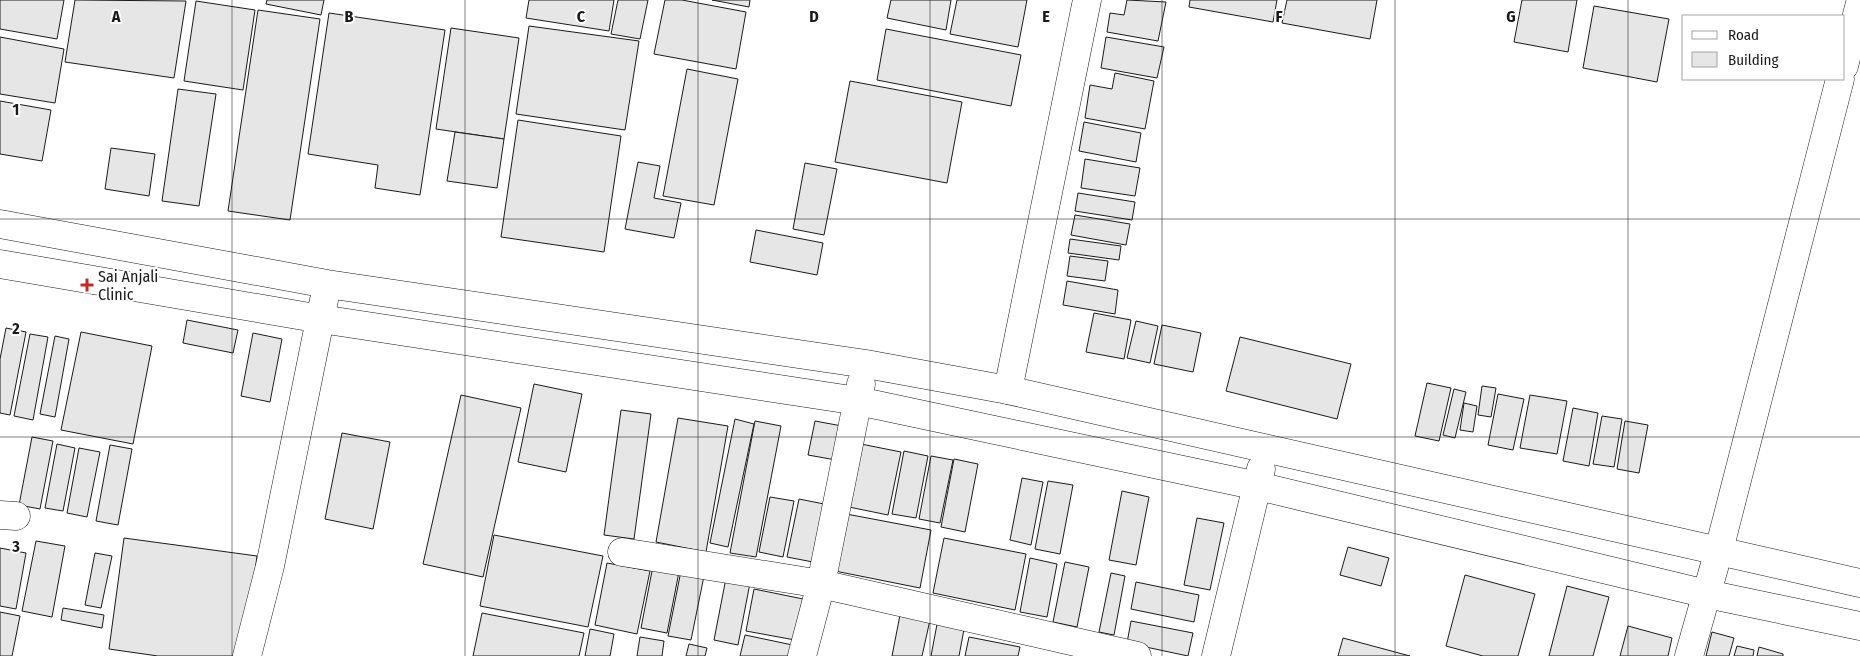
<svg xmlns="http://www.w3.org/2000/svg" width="1860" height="656" viewBox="0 0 1860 656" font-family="'Fira Sans Condensed',sans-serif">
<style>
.building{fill:#e6e6e6;stroke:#1a1a1a}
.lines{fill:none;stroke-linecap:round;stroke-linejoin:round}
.minor-casing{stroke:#1a1a1a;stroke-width:29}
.minor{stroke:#fff;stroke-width:28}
.grid{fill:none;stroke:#1a1a1a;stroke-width:1;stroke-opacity:0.55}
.poi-dot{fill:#c62828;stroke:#fff;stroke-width:2}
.labels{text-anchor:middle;stroke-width:4;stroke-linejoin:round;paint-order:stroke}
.poi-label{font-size:16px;fill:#1a1a1a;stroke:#fff;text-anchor:start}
.grid-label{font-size:16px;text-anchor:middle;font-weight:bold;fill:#1a1a1a;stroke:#fff;stroke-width:4;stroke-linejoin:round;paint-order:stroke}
</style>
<rect width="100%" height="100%" fill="#fff"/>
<!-- building -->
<g class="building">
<polygon points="0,0 64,0 57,39 0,29"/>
<polygon points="75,0 186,1 174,78 65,62"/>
<polygon points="267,0 324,0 321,15 266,4"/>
<polygon points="529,0 614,0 609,31 526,18"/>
<polygon points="618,0 648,0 640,39 611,34"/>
<polygon points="665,0 682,0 746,12 736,69 654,54"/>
<polygon points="712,0 750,0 749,7"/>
<polygon points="891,0 951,0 946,30 887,18"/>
<polygon points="957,0 1027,0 1018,47 950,34"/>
<polygon points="1127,0 1166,2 1158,41 1107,32 1110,13 1124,15"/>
<polygon points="1190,0 1277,0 1273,22 1189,7"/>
<polygon points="1287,0 1377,0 1370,39 1282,23"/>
<polygon points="1522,0 1577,0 1568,52 1514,42"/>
<polygon points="196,1 255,10 243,90 184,81"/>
<polygon points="1594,6 1669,19 1657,82 1583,68"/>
<polygon points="258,10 320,19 290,220 228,211"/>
<polygon points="329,13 445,30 420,195 375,188 378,165 308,154"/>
<polygon points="529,26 639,41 625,130 516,114"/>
<polygon points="451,28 519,38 504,139 436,129"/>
<polygon points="886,29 1021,55 1011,106 877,80"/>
<polygon points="0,37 64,49 55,103 0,94"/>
<polygon points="1106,37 1164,47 1157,78 1101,68"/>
<polygon points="687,69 738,79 714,205 663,196"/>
<polygon points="1115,73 1154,81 1145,129 1085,118 1090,85 1112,89"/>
<polygon points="850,81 962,102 947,183 835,162"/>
<polygon points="178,89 216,94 199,206 162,201"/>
<polygon points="0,101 51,110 42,161 0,154"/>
<polygon points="518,120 621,136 604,252 501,237"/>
<polygon points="1084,122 1141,133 1136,162 1079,151"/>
<polygon points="455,132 504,139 497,188 447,181"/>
<polygon points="111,148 155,154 149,196 105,189"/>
<polygon points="1085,159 1140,168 1135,196 1081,188"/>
<polygon points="638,162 660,166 654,198 681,203 674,238 625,229"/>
<polygon points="805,163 837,169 824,235 793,229"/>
<polygon points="1078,193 1135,202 1132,220 1075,211"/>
<polygon points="1075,215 1130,224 1126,245 1071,235"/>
<polygon points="756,230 823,243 817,275 750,262"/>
<polygon points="1070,239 1121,246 1119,260 1068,253"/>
<polygon points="1070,256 1108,261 1105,281 1067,276"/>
<polygon points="1067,281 1118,290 1115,314 1063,305"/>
<polygon points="1094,313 1131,320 1124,359 1086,352"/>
<polygon points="187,320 238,330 233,353 183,343"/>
<polygon points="1136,321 1158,326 1150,363 1127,358"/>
<polygon points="1162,325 1201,333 1193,372 1154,364"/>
<polygon points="6,328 26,332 10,415 0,413 0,359"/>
<polygon points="81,332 152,346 133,444 61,430"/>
<polygon points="253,333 282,339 270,402 241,396"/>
<polygon points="30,334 48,337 33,420 14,416"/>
<polygon points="55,336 69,339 55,417 40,414"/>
<polygon points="1240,337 1351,364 1337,419 1226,391"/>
<polygon points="1427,383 1451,388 1439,441 1415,436"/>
<polygon points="534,384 582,394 566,472 518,462"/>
<polygon points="1482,386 1496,388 1491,417 1478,415"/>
<polygon points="1454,389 1466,392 1455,438 1443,435"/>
<polygon points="1498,394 1524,399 1513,450 1488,445"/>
<polygon points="461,395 521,408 483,577 423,564"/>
<polygon points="1530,395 1567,401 1557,454 1520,448"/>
<polygon points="1464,403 1477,406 1473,432 1460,430"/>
<polygon points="1573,408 1598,413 1589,466 1563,461"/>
<polygon points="621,410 651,414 634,539 604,535"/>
<polygon points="1602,416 1622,419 1614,467 1593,464"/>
<polygon points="678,418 728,426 706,552 656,542"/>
<polygon points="735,419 754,424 728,547 710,543"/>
<polygon points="755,421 781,426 756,557 730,553"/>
<polygon points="815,421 842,426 836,460 808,455"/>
<polygon points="1625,421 1648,425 1639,473 1617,469"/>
<polygon points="342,433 390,442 373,529 325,519"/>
<polygon points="32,437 53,441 40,509 19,505"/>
<polygon points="57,444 75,448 63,511 45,508"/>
<polygon points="861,444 901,452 888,515 849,507"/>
<polygon points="110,445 132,449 118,525 96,521"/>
<polygon points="79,448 100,452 87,517 67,513"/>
<polygon points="904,451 928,456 916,518 892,514"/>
<polygon points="931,456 953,460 940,523 919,519"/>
<polygon points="954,459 978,464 965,532 941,527"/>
<polygon points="1022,478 1043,482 1031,545 1010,540"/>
<polygon points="1048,481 1073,485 1060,554 1035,549"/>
<polygon points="1122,491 1149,497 1136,565 1109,560"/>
<polygon points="770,497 794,501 783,557 759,552"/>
<polygon points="799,499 824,504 813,562 787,557"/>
<polygon points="841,513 931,530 920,588 830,570"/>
<polygon points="1197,518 1224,523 1210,590 1184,585"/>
<polygon points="494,535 603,556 588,627 480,606"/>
<polygon points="124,538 257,556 244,656 158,656 109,649"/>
<polygon points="944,538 1026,554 1015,610 933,593"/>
<polygon points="36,541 65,546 52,617 22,611"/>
<polygon points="1348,547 1389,558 1381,586 1340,575"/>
<polygon points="0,548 26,553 16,609 0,606"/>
<polygon points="95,553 112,556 101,608 85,605"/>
<polygon points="1030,558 1057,564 1047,617 1020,612"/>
<polygon points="1065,562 1089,567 1077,627 1053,622"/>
<polygon points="607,563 650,571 637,634 595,625"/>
<polygon points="653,566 679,572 667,633 641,628"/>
<polygon points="681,571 704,576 691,640 668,636"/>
<polygon points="1111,573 1125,576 1114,635 1099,632"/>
<polygon points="1465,575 1535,594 1518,656 1483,656 1446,646"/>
<polygon points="726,578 750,583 738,645 714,640"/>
<polygon points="1136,582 1199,595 1194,622 1131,609"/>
<polygon points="1567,586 1609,597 1593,656 1549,656"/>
<polygon points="754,589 813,601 806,642 746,631"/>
<polygon points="63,608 104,615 102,628 61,620"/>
<polygon points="0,612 20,616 12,656 0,656"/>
<polygon points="482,613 584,633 579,656 473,656"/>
<polygon points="900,615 930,620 922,656 892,656"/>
<polygon points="938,619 965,624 959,656 931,656"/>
<polygon points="1131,621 1193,633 1188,656 1127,643"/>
<polygon points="1628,626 1672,638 1668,656 1620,656"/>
<polygon points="590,629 614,634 610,656 585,656"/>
<polygon points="1712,632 1734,638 1729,656 1706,656"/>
<polygon points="745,635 802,647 800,656 740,656"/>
<polygon points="640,637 664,641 662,656 637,656"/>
<polygon points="969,637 1020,647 1018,656 965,656"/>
<polygon points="1343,638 1410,656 1338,656"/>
<polygon points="689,644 707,648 705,656 686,656"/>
<polygon points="1737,646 1754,650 1753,656 1734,656"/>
<polygon points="1759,647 1783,654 1783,656 1757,656"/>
</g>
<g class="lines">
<!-- minor casing -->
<g class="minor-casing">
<g id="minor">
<polyline points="1844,66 1860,3"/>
<polyline points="0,224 327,284 866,364 1008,390 1860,583"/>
<polyline points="0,264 321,319 858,401 1258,486 1707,594 1860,626"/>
<polyline points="1008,390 1087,0"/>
<polyline points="0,515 16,516"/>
<polyline points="622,552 821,584 1137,656"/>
<polyline points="247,656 270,566 324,300"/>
<polyline points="802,656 821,584 861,384"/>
<polyline points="1216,656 1261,469"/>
<polyline points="1689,656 1719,550 1840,79"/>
</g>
</g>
<!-- minor -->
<use href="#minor" class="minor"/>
</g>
<!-- grid -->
<path class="grid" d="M232,0V656M465,0V656M698,0V656M930,0V656M1162,0V656M1395,0V656M1628,0V656M0,219H1860M0,437H1860"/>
<!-- markers -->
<path class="poi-dot" d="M84.5 277.5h5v5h5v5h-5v5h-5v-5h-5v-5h5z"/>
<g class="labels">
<!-- poi labels -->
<g class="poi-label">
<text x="98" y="282">Sai Anjali<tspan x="98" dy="18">Clinic</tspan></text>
</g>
</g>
<g class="grid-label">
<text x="116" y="22">A</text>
<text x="349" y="22">B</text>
<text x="581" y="22">C</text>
<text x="814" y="22">D</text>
<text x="1046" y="22">E</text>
<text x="1279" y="22">F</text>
<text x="1511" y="22">G</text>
<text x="16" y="115">1</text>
<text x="16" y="334">2</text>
<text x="16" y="552">3</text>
</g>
<!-- legend -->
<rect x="1682" y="15" width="162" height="65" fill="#ffffff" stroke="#a3a3a3"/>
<rect x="1692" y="31" width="25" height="8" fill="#ffffff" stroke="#a3a3a3"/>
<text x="1728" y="40" font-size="15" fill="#1a1a1a">Road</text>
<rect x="1692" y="52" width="25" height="15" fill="#e6e6e6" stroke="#a3a3a3"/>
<text x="1728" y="65" font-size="15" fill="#1a1a1a">Building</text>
</svg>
